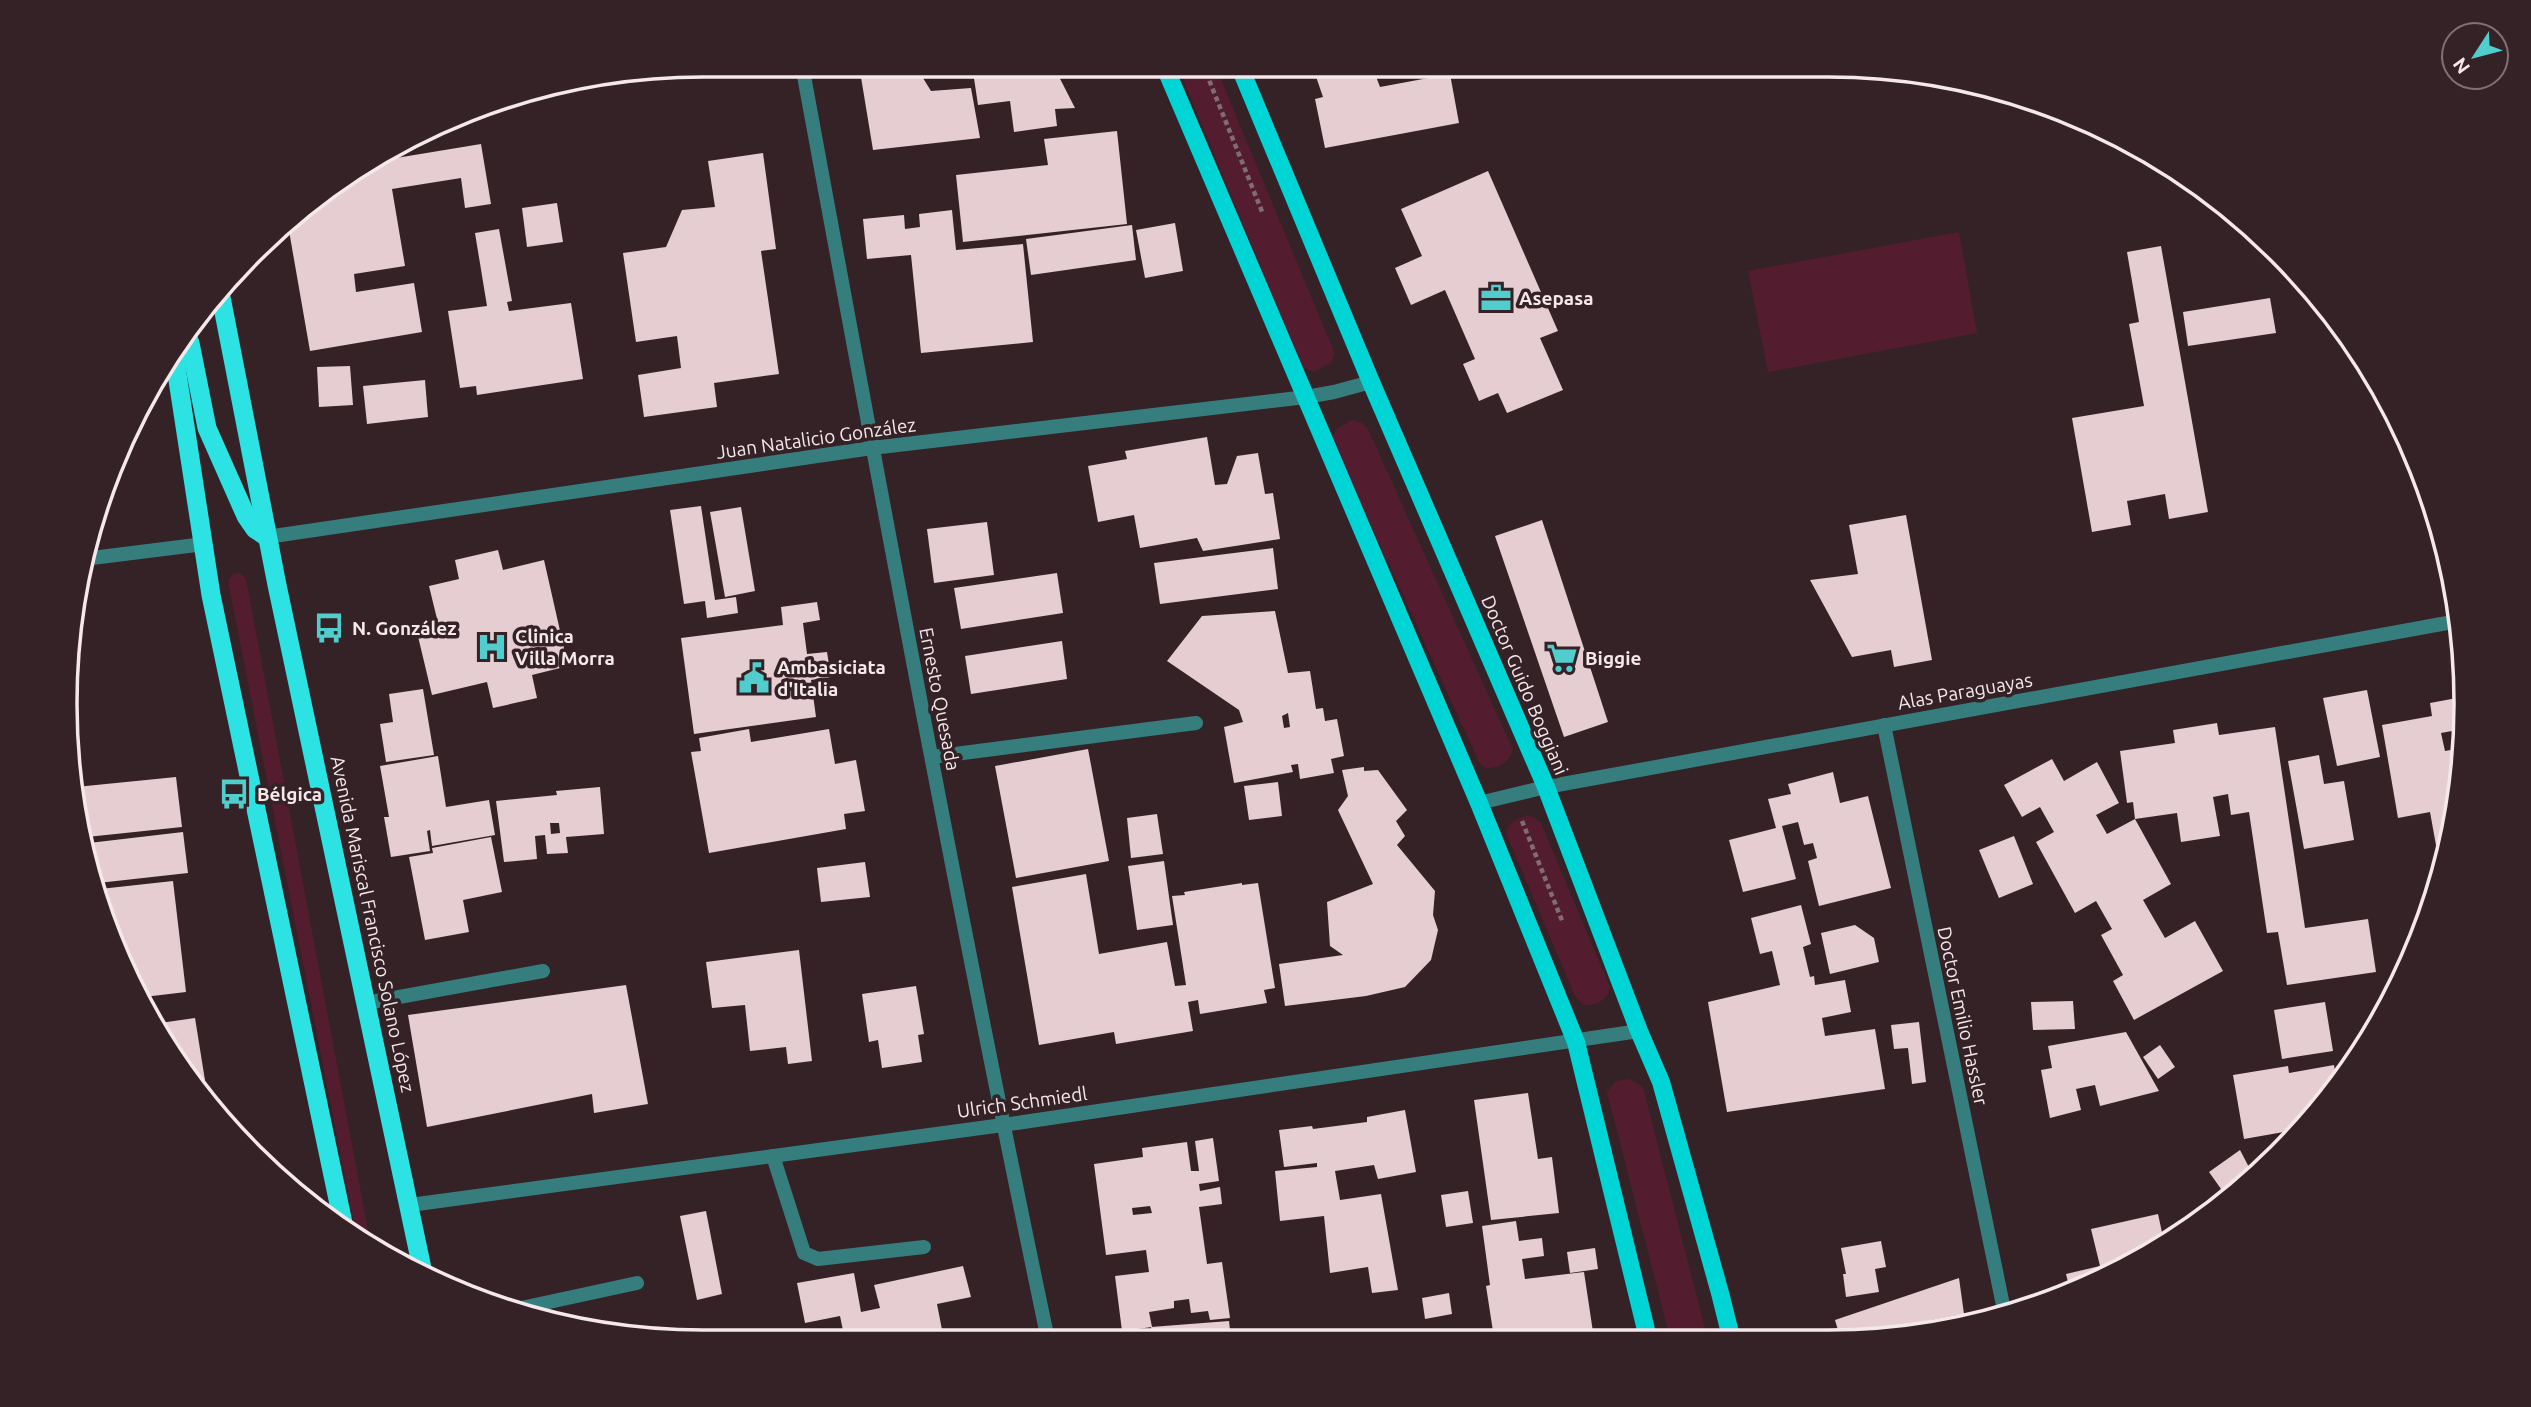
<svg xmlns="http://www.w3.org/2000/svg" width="2531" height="1407" viewBox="0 0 2531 1407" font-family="Ubuntu,sans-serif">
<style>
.green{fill:#541d2f}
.building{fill:#e5cdd2;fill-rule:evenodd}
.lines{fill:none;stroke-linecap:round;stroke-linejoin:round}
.path{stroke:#7e6e73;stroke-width:4.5;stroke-dasharray:5 3.5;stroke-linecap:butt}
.service{stroke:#367e7e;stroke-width:14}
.minor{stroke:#367e7e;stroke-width:14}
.tertiary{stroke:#367e7e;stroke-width:14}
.primary{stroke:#00d4d5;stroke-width:18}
.trunk{stroke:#2ce2e3;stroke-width:19}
.labels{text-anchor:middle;stroke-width:7;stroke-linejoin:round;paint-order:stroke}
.poi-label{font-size:19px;font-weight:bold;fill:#f5e8eb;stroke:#342227;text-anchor:start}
.street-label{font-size:19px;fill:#f5e8eb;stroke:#342227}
.rim{fill:none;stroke:#f5e8eb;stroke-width:3.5}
</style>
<rect width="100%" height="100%" fill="#342227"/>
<!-- green -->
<g class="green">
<polygon points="1177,65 1215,65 1335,354 1331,363 1313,372 1302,366"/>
<polygon points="1959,232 1977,333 1768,372 1748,271"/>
<path d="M1353,420L1362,423L1367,427L1513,750C1508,763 1498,769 1485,768L1479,762L1332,439C1335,427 1343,425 1353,420Z"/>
<polygon points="240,573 246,579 371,1246 356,1233 228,581 233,574"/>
<path d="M1527,815L1535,818L1541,823L1610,987C1607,1001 1597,1005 1584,1005L1575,996L1506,833C1509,822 1517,819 1527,815Z"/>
<polygon points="1629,1079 1643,1087 1707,1337 1670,1338 1607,1092 1616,1081"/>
</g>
<!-- building -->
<g class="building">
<polygon points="859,65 915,65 931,91 971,88 980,138 873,150"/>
<polygon points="972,65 1053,65 1075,108 1055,109 1057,126 1014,132 1010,101 978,105"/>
<polygon points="1312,65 1372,66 1380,87 1450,74 1459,123 1325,148 1315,99 1323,97"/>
<polygon points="1505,66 1545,66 1546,68 1507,74"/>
<polygon points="1117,131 1127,224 963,242 956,175 1048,165 1044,139"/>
<polygon points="481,144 491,204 465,208 461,178 392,189 405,266 354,274 356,292 414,283 422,332 310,351 288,225 314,197 384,160"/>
<polygon points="763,153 776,249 761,251 779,374 714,383 717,407 644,417 638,375 681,368 677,336 636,342 623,253 666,247 682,210 715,207 708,161"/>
<polygon points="1488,171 1558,331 1540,338 1563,390 1507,413 1498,393 1479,401 1463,364 1475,359 1445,290 1411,305 1395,268 1422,256 1401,209"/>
<polygon points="557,203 563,242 527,247 522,208"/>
<polygon points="952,210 956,250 1023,244 1033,342 921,353 911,255 867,259 863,219 904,215 905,229 920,227 919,214"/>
<polygon points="1175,223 1183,271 1145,278 1136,230"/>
<polygon points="1132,225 1136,260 1031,275 1026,239"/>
<polygon points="499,229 512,301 507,302 509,311 571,303 583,379 477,395 476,386 460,388 448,311 487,306 475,233"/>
<polygon points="2161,246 2208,512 2169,519 2165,494 2127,501 2131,525 2092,532 2072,418 2144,406 2129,324 2139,322 2127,252"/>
<polygon points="2270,298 2276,333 2188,346 2183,312"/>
<polygon points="350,366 353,405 319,407 317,367"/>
<polygon points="425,380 428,417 367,424 363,386"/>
<polygon points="1207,437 1215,485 1227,484 1237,456 1258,453 1265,494 1273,493 1280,539 1203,551 1197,538 1140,548 1134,515 1098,522 1088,466 1127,459 1125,451"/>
<polygon points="701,506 715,600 736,597 738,613 707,618 705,601 684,604 670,510"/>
<polygon points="741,507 755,591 725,597 710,512"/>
<polygon points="1906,515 1932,660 1894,667 1891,650 1852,657 1810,580 1858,574 1849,525"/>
<polygon points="1542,520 1608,722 1564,737 1495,536"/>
<polygon points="987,522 994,575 934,583 927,529"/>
<polygon points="1273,548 1278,589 1160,604 1154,563"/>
<polygon points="498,550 503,570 544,560 568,666 532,675 537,698 493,708 487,682 432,695 416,628 438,623 429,586 459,579 455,560"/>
<polygon points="1057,573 1063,613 961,629 954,588"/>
<polygon points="817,602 820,620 803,623 807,654 827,652 831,677 811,680 816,717 694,734 681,638 783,625 781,607"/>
<path d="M1275,611L1288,673L1310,671L1316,709L1323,708L1325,721L1337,719L1344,756L1331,759L1334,773L1300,779L1298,764L1291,765L1293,772L1234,783L1224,727L1243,722L1239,710L1167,661L1202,616ZM1288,713L1290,727L1284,728L1282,716Z"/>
<polygon points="1062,641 1067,679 971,694 965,656"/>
<polygon points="423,689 434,755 386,762 380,724 393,722 389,694"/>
<polygon points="2367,690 2380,757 2337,766 2323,698"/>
<polygon points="2457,698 2463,729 2441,733 2445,751 2462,748 2461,786 2441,873 2430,812 2398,818 2382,725 2432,716 2430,703"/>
<polygon points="2217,723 2219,735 2275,727 2305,928 2368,919 2376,972 2287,985 2278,932 2267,933 2249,812 2231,815 2228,794 2213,797 2220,836 2181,842 2177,813 2135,819 2133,802 2127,803 2120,751 2175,743 2173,730"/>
<polygon points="749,729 751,742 829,729 835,764 856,760 865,811 844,814 846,829 709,853 691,752 701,751 699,738"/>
<polygon points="1088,749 1109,861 1016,878 995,766"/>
<polygon points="2319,755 2324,784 2344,781 2354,840 2304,849 2288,761"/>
<polygon points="438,756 446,807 489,800 495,835 432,846 430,830 427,831 430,851 391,857 384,817 389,817 380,766"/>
<polygon points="2052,759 2064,781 2097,762 2119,803 2096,815 2107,834 2135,819 2171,884 2143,900 2165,938 2195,921 2223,971 2134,1020 2113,981 2123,975 2101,935 2112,929 2096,901 2075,913 2036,842 2054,832 2040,807 2022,817 2004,785"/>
<polygon points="1364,767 1364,771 1378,770 1407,810 1396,821 1405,836 1397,845 1435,891 1433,915 1438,930 1431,960 1405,987 1366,996 1285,1006 1279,964 1343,955 1330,946 1327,902 1373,884 1338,810 1348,796 1342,770"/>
<polygon points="1833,772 1840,803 1868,796 1891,888 1819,906 1808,861 1817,858 1813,843 1804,845 1798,822 1782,826 1796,879 1743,892 1729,840 1776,828 1768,799 1791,794 1788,784"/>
<polygon points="176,777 182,827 87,837 76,787"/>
<polygon points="1278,782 1282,816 1249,820 1244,786"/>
<path d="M600,787L604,834L566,837L568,853L547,854L545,835L535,836L537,859L504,862L496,801L557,795L556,791ZM550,823H559L560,833L551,834Z"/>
<polygon points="1157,814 1163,854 1131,858 1127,818"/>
<polygon points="183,832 188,873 98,883 89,843"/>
<polygon points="2014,836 2033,884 1999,898 1979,850"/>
<polygon points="491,837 502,892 463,900 469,932 425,940 409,857 433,853 432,848"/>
<polygon points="1164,861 1173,925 1137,930 1128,866"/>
<polygon points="865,862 870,897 821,902 817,868"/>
<polygon points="1086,874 1099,954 1167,942 1175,986 1186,985 1172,896 1185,895 1184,892 1242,883 1242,885 1258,883 1275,988 1264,990 1267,1003 1200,1014 1198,1000 1188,1002 1193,1031 1116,1044 1114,1032 1039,1045 1012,887"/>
<polygon points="173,881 186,992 144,997 114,948 100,889"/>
<polygon points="1801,905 1811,944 1803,947 1810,977 1814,976 1815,985 1845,980 1851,1012 1822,1018 1825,1036 1875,1029 1885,1089 1727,1112 1708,1002 1780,985 1772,951 1760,954 1751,918"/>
<polygon points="1855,925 1874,938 1879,962 1830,974 1821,933"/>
<polygon points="799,950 812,1061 788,1064 786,1047 750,1051 745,1005 712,1008 706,962"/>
<polygon points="626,985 648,1104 594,1113 592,1094 427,1127 408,1015"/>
<polygon points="916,986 924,1034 918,1035 922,1062 882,1068 878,1040 869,1042 862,994"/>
<polygon points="2073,1001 2075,1029 2033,1030 2031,1002"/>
<polygon points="2325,1002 2333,1051 2282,1059 2274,1010"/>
<polygon points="195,1018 208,1099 160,1023"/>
<polygon points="1919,1022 1926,1082 1912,1084 1908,1048 1894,1049 1891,1025"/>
<polygon points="2126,1032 2159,1091 2100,1106 2095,1085 2076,1089 2081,1110 2050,1118 2041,1070 2052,1068 2048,1046"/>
<polygon points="2160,1045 2175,1067 2158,1079 2143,1057"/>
<polygon points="2334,1065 2337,1084 2315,1115 2298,1118 2300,1129 2244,1139 2233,1075 2288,1066 2289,1073"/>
<polygon points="1528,1093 1538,1159 1552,1157 1559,1213 1491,1220 1474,1100"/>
<polygon points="1405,1110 1416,1172 1378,1179 1374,1165 1335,1171 1340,1200 1381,1194 1398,1290 1372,1293 1368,1267 1330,1273 1324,1216 1280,1221 1275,1171 1317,1167 1317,1163 1284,1167 1279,1130 1312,1126 1313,1129 1367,1122 1367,1117"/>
<path d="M1213,1138L1219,1181L1199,1184L1200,1191L1220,1187L1222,1204L1199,1207L1207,1264L1222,1262L1230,1318L1210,1320L1208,1311L1191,1313L1189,1299L1174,1301V1308L1149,1312L1152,1327L1122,1331L1115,1276L1149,1272L1146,1250L1106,1255L1094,1164L1143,1157L1142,1148L1187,1142L1191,1171H1199L1195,1141ZM1150,1206L1152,1213L1133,1215L1132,1208Z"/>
<polygon points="2240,1150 2252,1173 2226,1196 2209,1172"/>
<polygon points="1468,1191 1473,1223 1446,1227 1441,1195"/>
<polygon points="706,1211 722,1294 697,1300 680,1216"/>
<polygon points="2158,1214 2163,1237 2175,1238 2070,1290 2066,1274 2100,1266 2091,1229"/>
<polygon points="1516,1221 1519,1241 1542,1238 1544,1256 1522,1259 1525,1279 1584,1272 1593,1332 1582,1334 1582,1338 1494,1338 1486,1286 1490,1285 1482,1226"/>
<polygon points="1881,1241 1886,1267 1875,1269 1879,1292 1846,1297 1843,1274 1846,1274 1841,1248"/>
<polygon points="1595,1248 1598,1269 1570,1273 1567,1252"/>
<polygon points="963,1266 971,1297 937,1304 944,1340 845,1340 840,1316 805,1323 797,1283 854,1273 861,1312 880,1308 874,1285"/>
<polygon points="1959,1278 1964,1314 1904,1325 1906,1337 1868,1337 1867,1331 1840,1337 1835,1320"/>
<polygon points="1449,1293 1452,1314 1425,1319 1422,1298"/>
<polygon points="1229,1321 1231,1339 1153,1339 1151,1327"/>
<polygon points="1284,1334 1285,1339 1258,1339 1258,1337"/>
</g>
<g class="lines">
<!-- path -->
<g class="path">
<polyline points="1203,65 1263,214"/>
<polyline points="1522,821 1563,923"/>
</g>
<!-- service -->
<g class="service">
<polyline points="932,757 1196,723"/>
<polyline points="366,1003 543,971"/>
<polyline points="773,1156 804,1253 818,1259 924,1247"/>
<polyline points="512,1310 637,1283"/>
</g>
<!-- minor -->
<g class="minor">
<path d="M802,65C880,490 959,916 1048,1340"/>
<polyline points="267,537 872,448 1306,397 1334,392 1371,382"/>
<polyline points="84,559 204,544"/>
<polyline points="1884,725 2005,1315"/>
<polyline points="1479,803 1546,787"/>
<polyline points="410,1205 1003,1125 1639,1031"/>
</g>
<!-- tertiary -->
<polyline class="tertiary" points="1546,787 2458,621"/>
<!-- primary -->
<g class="primary">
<polyline points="1164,65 1479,803 1576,1042 1648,1338"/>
<polyline points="1239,65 1371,382 1546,787 1639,1031 1661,1082 1720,1293 1731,1337"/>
</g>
<!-- trunk -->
<g class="trunk">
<polyline points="221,297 277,585 423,1273"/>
<polyline points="186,334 190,343 207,428 246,516 255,529 267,537"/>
<polyline points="173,348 211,595 343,1223"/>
</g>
</g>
<!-- icons -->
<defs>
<g id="office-bare" transform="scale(2.415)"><path d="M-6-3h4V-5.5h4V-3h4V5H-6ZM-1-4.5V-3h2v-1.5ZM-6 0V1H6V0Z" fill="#52cdcd" stroke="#342227" stroke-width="2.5" paint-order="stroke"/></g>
<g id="bus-bare" transform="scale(2.415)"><path d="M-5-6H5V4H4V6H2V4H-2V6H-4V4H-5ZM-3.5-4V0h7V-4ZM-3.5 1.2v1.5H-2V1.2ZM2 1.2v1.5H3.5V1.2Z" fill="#52cdcd" stroke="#342227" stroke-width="2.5" paint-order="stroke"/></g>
<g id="hospital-bare" transform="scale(2.415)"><path d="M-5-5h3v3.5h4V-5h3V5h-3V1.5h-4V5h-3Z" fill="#52cdcd" stroke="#342227" stroke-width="2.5" paint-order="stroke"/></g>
<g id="supermarket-bare" transform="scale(2.415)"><path d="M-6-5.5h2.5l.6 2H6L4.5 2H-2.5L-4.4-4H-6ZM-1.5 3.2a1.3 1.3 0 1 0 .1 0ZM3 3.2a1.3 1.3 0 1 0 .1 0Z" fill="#52cdcd" stroke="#342227" stroke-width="2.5" paint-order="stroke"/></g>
<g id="civic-bare" transform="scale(2.415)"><path d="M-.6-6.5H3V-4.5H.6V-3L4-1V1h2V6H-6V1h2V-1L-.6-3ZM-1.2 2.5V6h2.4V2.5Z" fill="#52cdcd" stroke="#342227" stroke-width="2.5" paint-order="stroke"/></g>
</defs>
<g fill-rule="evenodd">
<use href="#office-bare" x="1496" y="298"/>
<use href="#bus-bare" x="329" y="628"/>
<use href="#hospital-bare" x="492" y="647"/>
<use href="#supermarket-bare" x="1562" y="658"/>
<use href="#civic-bare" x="754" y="678"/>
<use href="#bus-bare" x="234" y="794"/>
</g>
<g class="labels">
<!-- poi labels -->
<g class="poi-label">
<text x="1519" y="305">Asepasa</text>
<text x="352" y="635">N. González</text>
<text x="515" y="643">Clinica<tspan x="515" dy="22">Villa Morra</tspan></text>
<text x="1585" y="665">Biggie</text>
<text x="777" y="674">Ambasiciata<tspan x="777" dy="22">d'Italia</tspan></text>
<text x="257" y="801">Bélgica</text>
</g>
<!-- street labels -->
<g class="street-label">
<text transform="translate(816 438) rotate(-8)" y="7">Juan Natalicio González</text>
<text transform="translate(1525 685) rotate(67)" y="7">Doctor Guido Boggiani</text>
<text transform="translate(1965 691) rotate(-10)" y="7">Alas Paraguayas</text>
<text transform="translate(940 699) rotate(79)" y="7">Ernesto Quesada</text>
<text transform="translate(373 924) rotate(78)" y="7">Avenida Mariscal Francisco Solano López</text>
<text transform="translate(1963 1016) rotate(78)" y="7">Doctor Emilio Hassler</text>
<text transform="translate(1022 1102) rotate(-8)" y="7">Ulrich Schmiedl</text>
</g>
</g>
<!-- crop -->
<path d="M0 0H2531V1407H0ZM703 77H1828A626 626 0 0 1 2454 703V704A626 626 0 0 1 1828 1330H703A626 626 0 0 1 77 704V703A626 626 0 0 1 703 77Z" fill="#342227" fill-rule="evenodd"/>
<path class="rim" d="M703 77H1828A626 626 0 0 1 2454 703V704A626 626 0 0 1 1828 1330H703A626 626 0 0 1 77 704V703A626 626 0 0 1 703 77Z"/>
<!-- north arrow -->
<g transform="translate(2475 56) rotate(234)"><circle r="33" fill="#342227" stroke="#817175" stroke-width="2"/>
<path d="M0-5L12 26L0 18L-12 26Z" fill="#52cdcd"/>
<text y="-10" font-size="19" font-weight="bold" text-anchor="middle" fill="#f5e8eb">N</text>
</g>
</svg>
